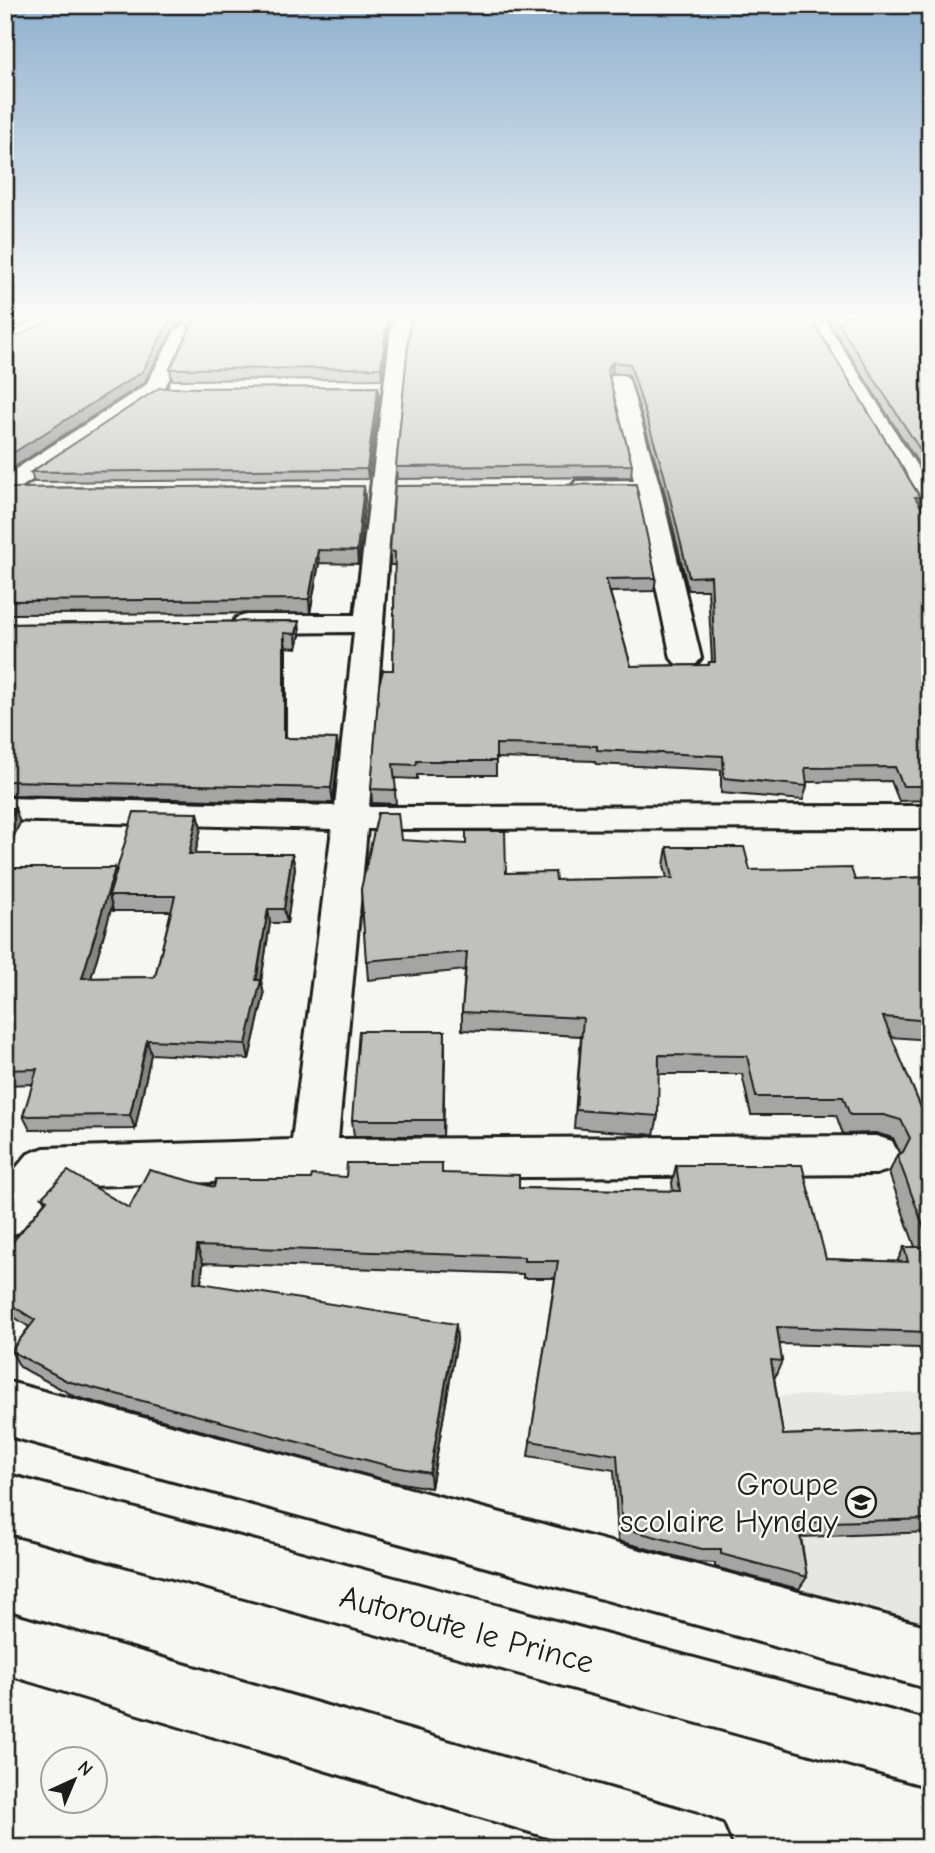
<svg xmlns="http://www.w3.org/2000/svg" width="935" height="1853" viewBox="0 0 935 1853" font-family="'Comic Neue',sans-serif">
<style>
.built{fill:#e6e6e2}
.lines{fill:none;stroke-linecap:round;stroke-linejoin:round}
.minor-casing{stroke:#1c1c1c;stroke-width:6}
.major-casing{stroke:#1c1c1c;stroke-width:6}
.minor{fill:#f6f6f2;fill-rule:evenodd}
.major{fill:#f6f6f2;fill-rule:evenodd}
.wall{fill:#a5a5a3;stroke:#1c1c1c;stroke-width:2;fill-rule:evenodd}
.shaded-wall{fill:#868684;stroke:#1c1c1c;stroke-width:2}
.building{fill:#c0c0bd;stroke:#1c1c1c;stroke-width:2}
.labels{text-anchor:middle;stroke-width:5;stroke-linejoin:round;paint-order:stroke}
.near-poi-label{font-size:32px;fill:#1c1c1c;stroke:#f6f6f2;text-anchor:end}
.near-street-label{font-size:32px;fill:#1c1c1c;stroke:#f6f6f2}
</style>
<rect width="100%" height="100%" fill="#f6f6f2"/>
<filter id="ink" filterUnits="userSpaceOnUse"><feTurbulence type="fractalNoise" baseFrequency=".0143" numOctaves="2"/><feDisplacementMap in="SourceGraphic" scale="14" xChannelSelector="R" yChannelSelector="G"/><feConvolveMatrix kernelMatrix="1 2 1 2 8 2 1 2 1" color-interpolation-filters="sRGB"/></filter>
<g filter="url(#ink)">
<!-- built -->
<polygon class="built" points="930,1392 930,1641 805,1608 780,1396"/>
<g class="lines">
<!-- minor casing -->
<g class="minor-casing">
<g id="minor">
<polygon points="393,315 411,315 393,490 369,807 930,806 930,828 367,829 338,1139 876,1136 892,1141 899,1155 892,1169 876,1174 313,1179 56,1187 22,1231 5,1237 5,1181 28,1154 44,1148 292,1140 332,829 5,820 5,798 335,806 354,632 246,633 236,630 232,624 236,618 246,615 355,615"/>
<polygon points="804,315 822,315 930,487 930,514 921,512 918,507"/>
<polygon points="184,325 193,331 162,393 14,492 5,494 5,476 146,385 175,331"/>
<polygon points="619,374 626,376 629,380 660,487 701,658 696,664 686,667 676,664 671,658 637,494 584,493 576,491 572,486 576,481 634,480 609,380 612,376"/>
<polygon points="5,1381 930,1627 930,1689 5,1435"/>
</g>
</g>
<!-- major casing -->
<g class="major-casing">
<g id="major">
<polygon points="5,1474 930,1721 930,1787 5,1532"/>
<polygon points="5,1612 698,1814 722,1824 732,1848 583,1848 5,1674"/>
</g>
</g>
<!-- minor -->
<use href="#minor" class="minor"/>
<!-- major -->
<use href="#major" class="major"/>
</g>
<!-- wall -->
<g class="wall">
<polygon points="60,315 390,315 382,379 172,380 170,369 190,328 183,322 175,326 144,383"/>
<polygon points="411,315 809,315 920,497 919,503 930,521 930,800 899,801 891,781 807,782 807,786 803,800 721,793 721,770 596,764 595,761 496,758 496,775 417,775 417,779 394,778 396,804 372,803 371,789 393,670 395,565 390,565 390,551 656,578 654,591 610,592 631,666 708,665 709,662 712,662 708,590 688,590 663,486 629,375 612,373 609,377 632,465 631,477 397,479 396,467"/>
<polygon points="831,315 930,315 930,482 829,322"/>
<polygon points="379,397 368,479 34,482 31,472"/>
<polygon points="364,486 365,499 358,564 319,563 310,613 5,614 5,488"/>
<polygon points="299,621 300,635 297,648 286,647 286,738 337,739 338,753 333,803 5,795 5,624"/>
<path d="M198,813L201,828L195,854H292L295,868L287,923H270L261,981L264,995L249,1059L151,1054L135,1129L30,1130L23,1116L33,1084L5,1085V868H115L116,872ZM112,906L113,911H171L155,977L91,978Z"/>
<polygon points="401,840 506,873 556,880 667,878 664,866 667,847 750,870 855,880 930,877 930,1040 891,1037 930,1129 930,1385 919,1348 779,1344 782,1361 775,1377 774,1377 783,1435 930,1430 930,1532 801,1537 807,1577 799,1589 715,1567 715,1563 697,1562 618,1541 614,1470 528,1456 555,1278 523,1278 523,1274 203,1263 201,1284 457,1340 431,1488 390,1481 76,1397 20,1367 11,1351 29,1327 5,1311 5,1251 45,1202 42,1197 129,1208 214,1187 311,1179 442,1173 519,1188 673,1191 672,1183 676,1165 826,1259 897,1262 904,1247 915,1247 889,1173 897,1155 900,1153 893,1138 876,1133 843,1134 836,1115 751,1115 742,1074 658,1074 658,1116 654,1135 574,1128 581,1036 462,1030 462,1012 465,970 368,980 361,889"/>
<polygon points="445,1047 443,1136 354,1136 352,1120"/>
</g>
<!-- shaded-wall -->
<g class="shaded-wall">
<polygon points="20,315 43,315 5,335 5,322"/>
<polygon points="173,315 182,315 183,322 175,326 144,383 5,473 5,458"/>
<polygon points="388,315 390,315 382,379 381,368"/>
<polygon points="613,362 612,373 606,381 607,369"/>
<polygon points="378,387 379,397 368,479 367,469"/>
<polygon points="364,486 365,499 358,564 357,551"/>
<polygon points="318,550 319,563 310,613 309,599"/>
<polygon points="299,621 300,635 297,648 296,634"/>
<polygon points="284,633 286,647 286,753 284,738"/>
<polygon points="337,739 338,753 333,803 331,788"/>
<polygon points="15,808 20,823 5,855 5,828"/>
<polygon points="198,813 201,828 192,868 189,854"/>
<polygon points="292,854 295,868 287,923 284,909"/>
<polygon points="115,868 119,883 109,896 112,906 87,992 82,978"/>
<polygon points="268,909 270,923 261,981 264,995 249,1059 246,1044"/>
<polygon points="445,1031 445,1047 443,1136 443,1120"/>
<polygon points="147,1040 151,1054 135,1129 130,1115"/>
<polygon points="197,1246 203,1263 199,1299 194,1282"/>
<polygon points="456,1324 457,1340 431,1488 430,1473"/>
</g>
<!-- building -->
<g class="building">
<polygon points="5,315 20,315 5,322"/>
<polygon points="60,315 173,315 142,372 5,458 5,342"/>
<polygon points="186,315 388,315 381,368 170,369 194,321"/>
<polygon points="411,315 809,315 920,497 915,497 930,521 930,786 903,786 895,767 805,768 807,786 724,778 723,756 597,750 597,746 496,744 496,761 417,761 416,765 393,764 396,790 371,789 379,685 383,670 393,670 395,552 390,551 395,486 636,484 656,578 606,579 631,666 709,665 709,662 715,662 711,576 689,577 664,474 630,364 613,362 607,369 632,465 396,467"/>
<polygon points="833,315 930,315 930,465"/>
<polygon points="378,387 367,469 31,472 159,388"/>
<polygon points="364,486 357,551 318,550 309,599 5,601 5,488"/>
<polygon points="299,621 296,634 284,633 284,738 337,739 331,788 5,781 5,624"/>
<polygon points="5,808 15,808 5,828"/>
<polygon points="134,812 198,813 189,854 292,854 284,909 268,909 256,980 261,980 246,1044 147,1040 130,1115 23,1116 37,1069 5,1070 5,868 115,868 82,978 155,977 175,896 109,896"/>
<polygon points="378,813 398,813 401,840 466,844 466,831 505,831 506,873 555,872 556,880 673,878 667,847 744,847 750,870 851,868 855,880 930,877 930,1021 883,1017 930,1129 930,1244 897,1155 903,1152 910,1138 901,1120 884,1115 850,1115 843,1097 756,1097 747,1056 659,1055 658,1116 576,1110 583,1018 462,1012 467,952 366,961 361,889"/>
<polygon points="359,1031 445,1031 443,1120 352,1120"/>
<polygon points="347,1163 442,1163 442,1173 519,1175 519,1188 680,1191 676,1165 802,1165 826,1259 908,1262 904,1247 930,1247 930,1335 929,1332 777,1327 782,1361 771,1360 783,1435 930,1430 930,1519 798,1523 807,1577 721,1554 721,1549 702,1549 622,1528 617,1455 530,1441 558,1261 524,1261 524,1257 197,1246 194,1282 456,1324 430,1473 389,1466 67,1381 11,1351 35,1320 5,1301 5,1251 47,1200 42,1197 68,1171 129,1208 149,1170 214,1187 216,1179 311,1179 312,1175 346,1177"/>
</g>
</g>
<!-- sky -->
<linearGradient id="sky" x2="0" y2="1"><stop stop-color="#90b1cf"/><stop offset="0.55" stop-color="#fbfbf9"/><stop offset="1" stop-color="#fbfbf9" stop-opacity="0"/></linearGradient>
<rect width="935" height="574" fill="url(#sky)"/>
<!-- icons -->
<defs>
<g id="school-ring" transform="scale(1.575)"><circle r="9.5" fill="#f6f6f2" stroke="#1c1c1c" stroke-width="1.5"/><path d="M0-5L7-2L0 1L-7-2ZM-4 1L0 2.5L4 1V4Q0 6-4 4Z" fill="#1c1c1c"/></g>
</defs>
<g fill-rule="evenodd">
<use href="#school-ring" x="861" y="1502"/>
</g>
<g class="labels">
<!-- near-poi labels -->
<g class="near-poi-label">
<text x="838" y="1495">Groupe<tspan x="838" dy="37">scolaire Hynday</tspan></text>
</g>
<!-- near-street labels -->
<g class="near-street-label">
<text transform="translate(467 1629) rotate(15)" y="11">Autoroute le Prince</text>
</g>
</g>
<!-- margin -->
<rect width="935" height="1853" fill="none" stroke="#f6f6f2" stroke-width="28"/>
<rect x="14" y="14" width="907" height="1825" fill="none" stroke="#1c1c1c" stroke-width="2.5" filter="url(#ink)"/>
<!-- north arrow -->
<g transform="translate(74 1780) rotate(44)"><circle r="33" fill="#f6f6f2" stroke="#9f9f9c" stroke-width="2"/>
<path d="M0-5L12 26L0 18L-12 26Z" fill="#1c1c1c"/>
<text y="-10" font-size="19" font-weight="bold" text-anchor="middle" fill="#1c1c1c">N</text>
</g>
</svg>
